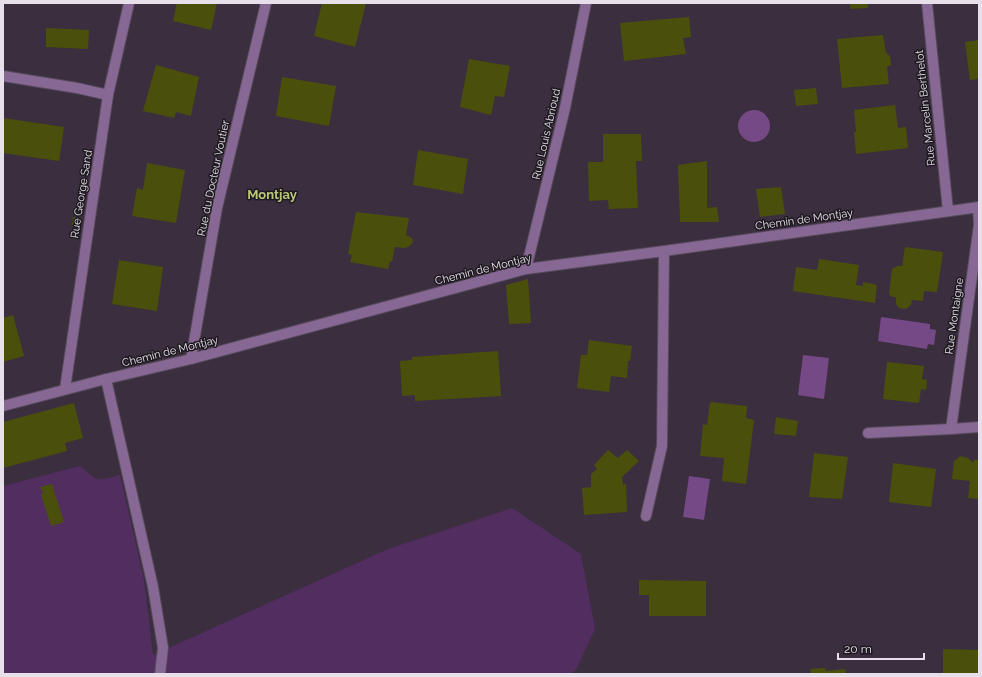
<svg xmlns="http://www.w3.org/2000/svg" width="982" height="677" viewBox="0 0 982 677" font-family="Raleway,sans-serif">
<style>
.green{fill:#522d60}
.water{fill:#754886}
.building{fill:#4a500b}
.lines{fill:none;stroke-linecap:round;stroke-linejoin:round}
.minor-casing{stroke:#564a5a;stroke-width:12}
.minor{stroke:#876794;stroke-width:10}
.labels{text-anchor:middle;stroke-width:3;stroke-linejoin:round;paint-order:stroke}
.street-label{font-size:11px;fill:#e7dfea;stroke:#1e1920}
.quarter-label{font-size:13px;font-weight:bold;fill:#bdc77a;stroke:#1e1920}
</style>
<rect width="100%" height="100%" fill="#3a2e3f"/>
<!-- green -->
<path class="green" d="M80,466C97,481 97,482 120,475L144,580L153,655L388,549L512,508L581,554L595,629L576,670L570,674H3V486Z"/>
<!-- water -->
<g class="water">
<circle cx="754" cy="126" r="16"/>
<polygon points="881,317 930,324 930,329 936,330 934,345 928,344 927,349 878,341"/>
<polygon points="803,355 829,358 824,399 798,395"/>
<polygon points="689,476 710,479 704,520 683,517"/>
</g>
<!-- building -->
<g class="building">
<polygon points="177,3 217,3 211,30 173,21"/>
<polygon points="322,3 366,3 355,47 314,36"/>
<polygon points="850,3 868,3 868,8 850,9"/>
<polygon points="689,17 691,37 683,38 686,54 624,61 620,23"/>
<polygon points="46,28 89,30 88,49 46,47"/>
<polygon points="883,35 886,53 890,56 891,65 887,67 889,84 842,88 837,39"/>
<polygon points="979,40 979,79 970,80 965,42"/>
<polygon points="469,59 510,66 504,97 495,96 491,115 460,107"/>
<polygon points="156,65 199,77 191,116 176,112 174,118 143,111"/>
<polygon points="282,77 336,86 329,126 276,116"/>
<polygon points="816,88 818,104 796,106 794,90"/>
<polygon points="895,105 898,128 906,127 908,148 856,154 854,132 856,132 854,110"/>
<polygon points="3,118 64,127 59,161 3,153"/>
<polygon points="603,134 641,134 642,161 636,161 638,208 609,209 608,200 589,201 588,162 603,162"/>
<polygon points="418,150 468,159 463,194 413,185"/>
<polygon points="707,161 707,208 717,207 719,222 680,222 678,165"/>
<polygon points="147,163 185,170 176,223 132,216 137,188 143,190"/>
<polygon points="781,187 785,214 760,217 756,189"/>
<polygon points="356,212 409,218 406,235 412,238 413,242 408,247 404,248 395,247 392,262 390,261 388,269 350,262 352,255 348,254"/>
<polygon points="73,217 81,218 79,227 72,226"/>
<polygon points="905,247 943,252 937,292 924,291 923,301 912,300 911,305 906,309 899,308 896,304 896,297 892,297 889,294 892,269 897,266 902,266"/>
<polygon points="819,259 859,265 856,285 863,286 863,282 877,285 875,303 793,291 796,267 817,270"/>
<polygon points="119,260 163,267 157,311 112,304"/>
<polygon points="528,279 531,323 509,324 506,285"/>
<polygon points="13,315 24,356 3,362 3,318"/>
<polygon points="589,340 632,346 630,361 628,361 627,378 611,376 609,392 577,388 581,355 587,355"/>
<polygon points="498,351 501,396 415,401 415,395 402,396 400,361 412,360 412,357"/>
<polygon points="887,362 924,366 922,379 927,380 926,390 921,389 919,403 883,399"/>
<polygon points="710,402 747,406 746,418 754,420 746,484 722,481 724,458 700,456 703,424 707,425"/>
<polygon points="74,403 83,438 65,443 67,451 3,468 3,422"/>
<polygon points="776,417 798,421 796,436 774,434"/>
<polygon points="608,450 618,458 627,450 639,461 622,477 623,485 626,484 627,512 584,515 582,488 591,487 591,474 597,469 594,465"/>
<polygon points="814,453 848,457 842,499 809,497"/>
<polygon points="960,456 968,458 973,463 974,460 979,460 979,499 968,498 970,481 952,479 954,460 956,460"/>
<polygon points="893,463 936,469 931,507 889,502"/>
<polygon points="52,484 64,522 51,526 41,495 43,493 40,487"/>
<polygon points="639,580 706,581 706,616 649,616 649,595 639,595"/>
<polygon points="943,649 979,650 979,674 943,674"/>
<polygon points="825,668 826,671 845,669 846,674 811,674 810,669"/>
</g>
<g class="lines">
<!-- minor casing -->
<g class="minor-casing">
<g id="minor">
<polyline points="927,3 948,211"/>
<polyline points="3,76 77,88 108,95"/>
<polyline points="978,207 979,225 951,429 979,427"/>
<polyline points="526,269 565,108 586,3"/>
<polyline points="191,359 217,208 266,3"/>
<polyline points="106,379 153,587 163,648 160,674"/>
<polyline points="65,389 108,95 129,3"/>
<polyline points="3,406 106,379 191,359 526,269 664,251 979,207"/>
<polyline points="868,433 951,429"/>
<polyline points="646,516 662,446 664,251"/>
</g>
</g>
<!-- minor -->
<use href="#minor" class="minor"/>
</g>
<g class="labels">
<!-- street labels -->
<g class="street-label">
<text transform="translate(925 108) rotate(-96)" y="4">Rue Marcelin Berthelot</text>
<text transform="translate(546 134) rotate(-77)" y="4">Rue Louis Abrioud</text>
<text transform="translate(213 178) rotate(-78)" y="4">Rue du Docteur Voutier</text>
<text transform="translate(81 194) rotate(-81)" y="4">Rue George Sand</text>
<text transform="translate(804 219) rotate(-8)" y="4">Chemin de Montjay</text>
<text transform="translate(483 269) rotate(-14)" y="4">Chemin de Montjay</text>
<text transform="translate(954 316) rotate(-82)" y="4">Rue Montaigne</text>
<text transform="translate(170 351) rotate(-14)" y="4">Chemin de Montjay</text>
</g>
<!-- quarter labels -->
<g class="quarter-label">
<text x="272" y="199">Montjay</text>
</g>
</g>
<!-- border -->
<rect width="982" height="677" fill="none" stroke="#e7dfea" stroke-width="8"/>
<!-- scale -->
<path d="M838 653v6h86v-6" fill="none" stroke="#e7dfea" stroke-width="2"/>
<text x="844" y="653" font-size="12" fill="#e7dfea" stroke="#1e1920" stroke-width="3" paint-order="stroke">20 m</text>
</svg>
